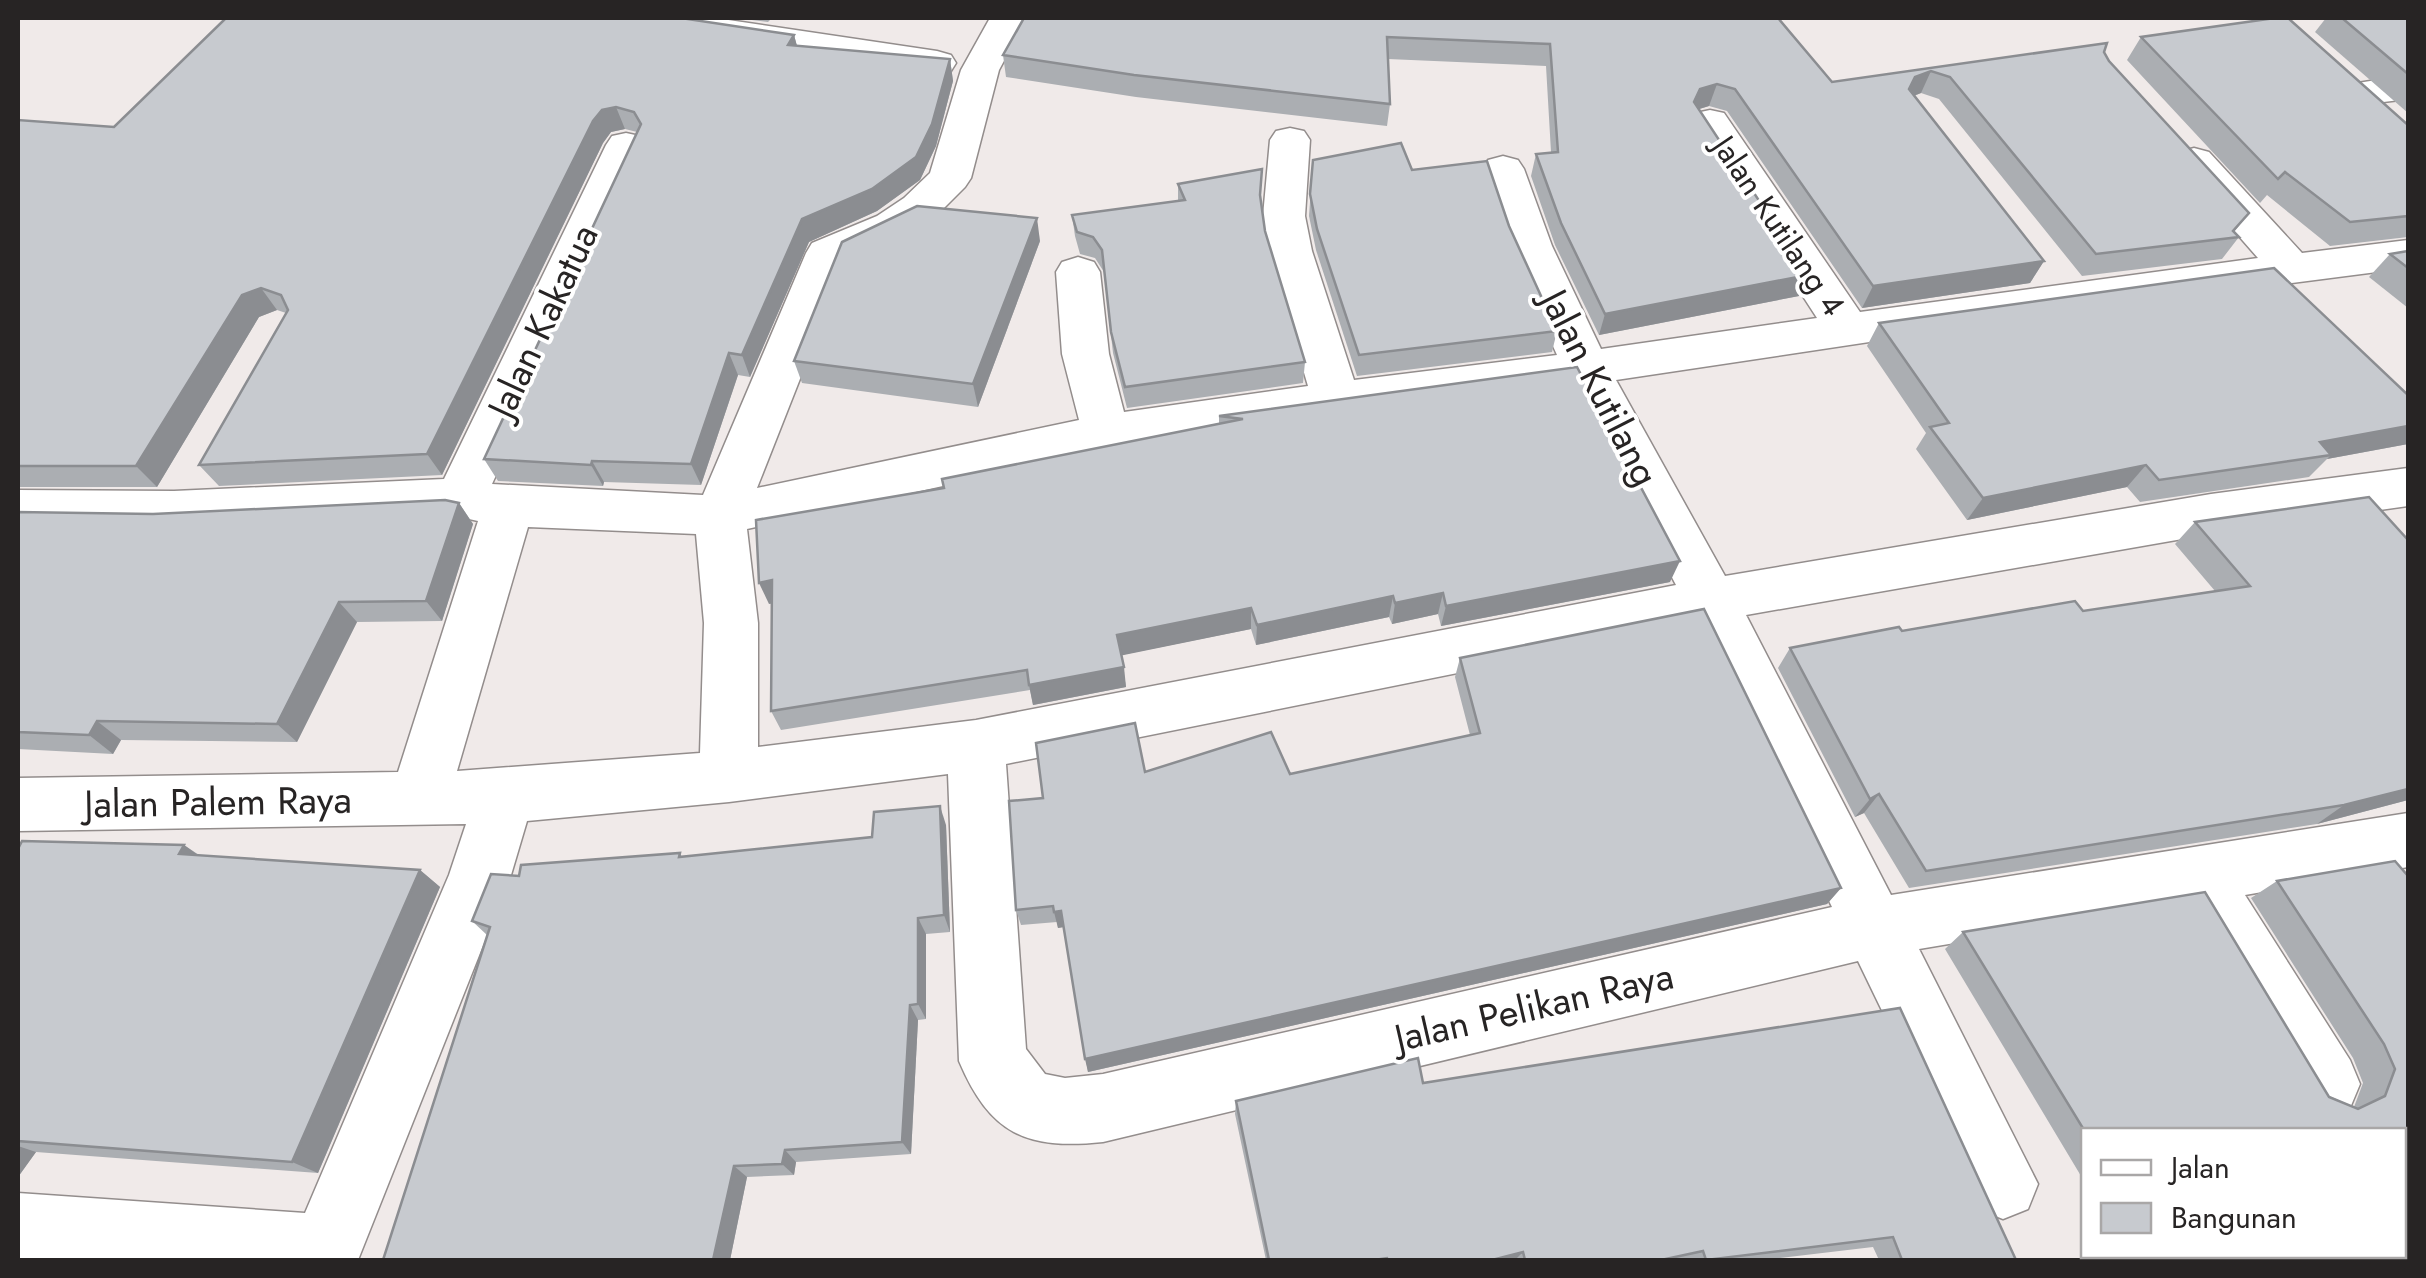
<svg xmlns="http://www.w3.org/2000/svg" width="2426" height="1278" viewBox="0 0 2426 1278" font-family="Jost,sans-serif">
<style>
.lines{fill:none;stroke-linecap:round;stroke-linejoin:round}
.minor-casing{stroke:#938d8c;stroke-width:3}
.minor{fill:#fff;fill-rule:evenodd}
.wall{fill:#abaeb2}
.shaded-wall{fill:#8b8d91}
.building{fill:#c7cacf;stroke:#8b8d91;stroke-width:2.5}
.labels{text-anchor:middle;stroke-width:8;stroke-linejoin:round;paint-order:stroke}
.far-street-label{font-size:32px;fill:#272424;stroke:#fff}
.street-label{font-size:38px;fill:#272424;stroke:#fff}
</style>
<rect width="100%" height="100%" fill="#f0eae9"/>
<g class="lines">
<!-- minor casing -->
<g class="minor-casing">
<g id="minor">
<polygon points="626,18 715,18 937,51 951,55 956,63 951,71 937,75 645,29 632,26"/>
<path d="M990,18H1027L999,70L971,178L965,187L934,218L907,236L846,262L757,488L1079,420L1062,354L1056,272L1062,262L1078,257L1094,262L1100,272L1109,354L1124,412L1308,386L1268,251L1263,216L1270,140L1276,131L1290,128L1304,131L1310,140L1305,216L1312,251L1354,380L1557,355L1508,246L1482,169L1488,160L1503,156L1518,160L1524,169L1552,246L1601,349L1817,318L1690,122L1696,113L1710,110L1724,113L1860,312L2258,258L2173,161L2179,152L2194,148L2209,152L2302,253L2408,240V268L2069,312L1616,380L1725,576L2211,494L2408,468V506L2211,534L1746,615L1891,895L2408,813V867L2245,895L2350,1060L2360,1084L2350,1108L2326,1118L2302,1108L2182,905L1919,949L2038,1184L2028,1209L2003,1219L1978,1209L1858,961L1103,1142C1026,1150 990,1134 959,1061L948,774L729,802L527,821L511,875L358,1260H18V1193L305,1213L449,875L466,824L18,831V778L398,772L478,521L460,517L174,531L18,529V490L174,491L444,479L606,145L612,136L626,133L640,136L646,145L492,484L703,495L806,253L812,243L877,216L904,198L930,173L961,70ZM1572,386L1676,585L976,720L758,747V623L747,529L1107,450ZM528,527L696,534L704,623L700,753L457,771ZM1696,625L1832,907L1103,1074L1065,1078L1045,1074L1026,1049L1006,764Z"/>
<polygon points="2408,75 2408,99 2359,105 2345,101 2339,93 2345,85"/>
</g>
</g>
<!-- minor -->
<use href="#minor" class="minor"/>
</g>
<!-- wall -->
<g class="wall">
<polygon points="735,18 772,18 768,22"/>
<polygon points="1778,18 1832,82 2104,52 2109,61 2249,213 2234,232 2239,237 2222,259 2082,276 1939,99 1921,93 1914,96 2044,261 2030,283 1862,308 1727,111 1709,106 1699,109 1808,275 1799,296 1599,335 1555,245 1531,176 1536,154 1551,152 1546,66 1388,59 1390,104 1387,126 1136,97 1006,77 1003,55"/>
<polygon points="2326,18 2408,18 2408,113 2315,32"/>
<polygon points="794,35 797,46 950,59 953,81 936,146 920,180 877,211 809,242 750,377 738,375 701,485 604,482 603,486 498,481 484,459 637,132 625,129 611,132 603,143 442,475 219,486 199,465 286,313 277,310 259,317 157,487 18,487 18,120 114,127"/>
<polygon points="2141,37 2408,125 2408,237 2330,246 2267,195 2260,203 2127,60"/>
<polygon points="1313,160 1412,170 1509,226 1557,331 1552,352 1357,376 1316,250 1309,216"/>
<polygon points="1178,184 1261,200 1265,231 1305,362 1303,383 1127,408 1113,353 1104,272 1095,258 1080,254 1075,236 1072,215 1178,201"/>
<polygon points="1040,241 978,407 802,383 794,361"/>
<polygon points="2408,251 2408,308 2369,277 2390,254"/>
<polygon points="1879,323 2408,395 2408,444 2327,459 2309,477 2140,502 2127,487 1967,520 1916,449 1926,433 1867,346"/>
<polygon points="1577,367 1670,582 1441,626 1438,614 1392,624 1389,617 1256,645 1251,629 1121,655 1126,687 1033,705 1030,690 781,730 771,711 772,603 769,604 944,488 1219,424 1219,416"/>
<polygon points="459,503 473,524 442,621 357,622 297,742 121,740 113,754 18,749 18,512 153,514"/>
<polygon points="2195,522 2408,540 2408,800 2317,824 1909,888 1864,813 1855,817 1778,668 1790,648 1902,631 2083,611 2215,591 2175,544"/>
<polygon points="1460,658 1841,888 1827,904 1088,1072 1063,927 1058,928 1057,922 1021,925 1016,910 1043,798 1145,772 1290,774 1470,735 1455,677"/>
<polygon points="946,825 950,932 926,934 926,1019 918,1020 911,1154 796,1162 794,1175 747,1177 730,1260 487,935 472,921 519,876 680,853 682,857 872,837"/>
<polygon points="184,845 199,855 420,870 440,887 318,1173 36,1152 18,1177 18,849"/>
<polygon points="2408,876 2408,1205 2404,1206 2084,1130 2084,1181 1945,949 1963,932 2354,1107 2363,1083 2353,1058 2251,898 2277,881"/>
<polygon points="1423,1083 2016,1260 1879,1260 1873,1247 1762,1260 1266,1260 1235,1114 1236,1101"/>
</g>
<!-- shaded-wall -->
<g class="shaded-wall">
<polygon points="794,35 800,57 788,45"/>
<polygon points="950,59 953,81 936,146 920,180 877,211 809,242 750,377 742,355 802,219"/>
<polygon points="1931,71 1921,93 1905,99 1915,77"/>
<polygon points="1717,84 1709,106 1693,111 1694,102 1700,89"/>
<polygon points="616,107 625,129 611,132 603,143 442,475 427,454 593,121 602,110"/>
<polygon points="1037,218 1040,241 978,407 973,384"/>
<polygon points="2044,261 2030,283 1862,308 1873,286"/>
<polygon points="1808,275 1799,296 1599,335 1605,314"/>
<polygon points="261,288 277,310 259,317 157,487 136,466 242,295"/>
<polygon points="729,353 738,375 701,485 691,464"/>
<polygon points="2408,426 2408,444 2327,459 2331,455 2320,442"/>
<polygon points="592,461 604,482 603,486 591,465"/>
<polygon points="2146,465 2127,487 1967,520 1983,498"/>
<polygon points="459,503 473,524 442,621 426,601"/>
<polygon points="1680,561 1670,582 1441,626 1446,606"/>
<polygon points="772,580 781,602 769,604 759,583"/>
<polygon points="1443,593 1438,614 1392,624 1395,603"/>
<polygon points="1393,596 1389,617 1256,645 1257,625"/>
<polygon points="339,602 357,622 297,742 277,724"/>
<polygon points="1251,608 1251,629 1119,656 1117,635"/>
<polygon points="1124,667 1126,687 1033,705 1029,685"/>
<polygon points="97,721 121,740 113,754 89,735"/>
<polygon points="2408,789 2408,800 2317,824 2344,805"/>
<polygon points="1879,794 1864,813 1855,817 1870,799"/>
<polygon points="940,806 946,825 950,932 944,915"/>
<polygon points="184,845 208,862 179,854"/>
<polygon points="420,870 440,887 318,1173 292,1162"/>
<polygon points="1841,888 1827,904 1088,1072 1085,1059"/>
<polygon points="1061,911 1064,927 1058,928 1054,912"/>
<polygon points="918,918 926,934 926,1019 918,1004"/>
<polygon points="910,1005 918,1020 911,1154 902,1142"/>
<polygon points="18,1146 36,1152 18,1177"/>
<polygon points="785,1150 796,1162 794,1175 782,1164"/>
<polygon points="734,1166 747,1177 730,1260 713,1260"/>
<polygon points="1523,1252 1515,1260 1492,1260"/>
</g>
<!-- building -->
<g class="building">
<polygon points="226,18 681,18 794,35 788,45 950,59 932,124 916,157 872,189 802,219 742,355 729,353 691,464 592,461 591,465 484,459 641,124 634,112 616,107 602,110 593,121 427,454 199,465 288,310 281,295 261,288 242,295 136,466 18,466 18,120 114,127"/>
<polygon points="1024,18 1778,18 1832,82 2107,43 2104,52 2109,61 2249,213 2233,231 2239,237 2096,254 1950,77 1931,71 1915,77 1909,89 2044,261 1873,286 1735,89 1717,84 1700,89 1694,102 1808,275 1605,314 1561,223 1536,154 1558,152 1550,44 1387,37 1390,104 1134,75 1003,55"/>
<polygon points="2275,18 2288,18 2408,125 2408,216 2350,222 2285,172 2278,179 2141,37"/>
<polygon points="2342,18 2408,18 2408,74"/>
<polygon points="1401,143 1412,170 1487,161 1509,226 1557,331 1359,355 1317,229 1310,194 1313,160"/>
<polygon points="1262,169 1260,195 1265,231 1305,362 1125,387 1111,332 1102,250 1093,237 1077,232 1072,215 1185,200 1178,184"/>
<polygon points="917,206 1037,218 973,384 794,361 842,242"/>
<polygon points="2408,251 2408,268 2390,254"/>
<polygon points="2274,268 2408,395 2408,426 2320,442 2331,455 2159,480 2146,465 1983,498 1930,427 1949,423 1879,323"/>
<polygon points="1577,367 1680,561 1446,606 1443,593 1395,603 1393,596 1257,625 1251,608 1117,635 1124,667 1029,685 1027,670 771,711 772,580 759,583 756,520 944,488 942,479 1243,419 1219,416"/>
<polygon points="2369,497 2408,540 2408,789 2344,805 1926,871 1879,794 1870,799 1790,648 1899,627 1902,631 2075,601 2083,611 2250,586 2195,522"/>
<polygon points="445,500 459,503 426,601 339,602 277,724 97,721 89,735 18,732 18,512 153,514"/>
<polygon points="1704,609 1841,888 1085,1059 1061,911 1054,912 1053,906 1016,910 1009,801 1043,798 1036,743 1135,723 1145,772 1271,732 1290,774 1480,733 1460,658"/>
<polygon points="940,806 944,915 918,918 918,1004 910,1005 902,1142 785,1150 782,1164 734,1166 713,1260 383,1260 490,927 472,921 491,874 519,876 521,865 680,853 679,857 872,837 874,812"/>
<polygon points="22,841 184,845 179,854 420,870 292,1162 18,1141 18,849"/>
<polygon points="2395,861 2408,876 2408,1203 2404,1205 2404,1130 2084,1130 1963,932 2205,892 2329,1097 2358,1109 2385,1096 2395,1069 2384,1044 2277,881"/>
<polygon points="1900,1008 2016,1260 1902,1260 1893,1237 1706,1260 1703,1251 1661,1260 1525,1260 1523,1252 1492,1260 1388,1260 1387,1258 1374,1260 1269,1260 1236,1101 1418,1058 1423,1083"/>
</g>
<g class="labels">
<!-- far-street labels -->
<g class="far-street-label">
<text transform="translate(1779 226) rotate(56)" y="11">Jalan Kutilang 4</text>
</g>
<!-- street labels -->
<g class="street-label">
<text transform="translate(543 321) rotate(-65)" y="13">Jalan Kakatua</text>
<text transform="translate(1600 388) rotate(63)" y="13">Jalan Kutilang</text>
<text transform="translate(218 802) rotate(-1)" y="13">Jalan Palem Raya</text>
<text transform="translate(1534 1007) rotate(-13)" y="13">Jalan Pelikan Raya</text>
</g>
</g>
<!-- border -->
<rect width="2426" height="1278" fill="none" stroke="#272424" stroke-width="40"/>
<!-- legend -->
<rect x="2081" y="1128" width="325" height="130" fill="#ffffff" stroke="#a9a7a7" stroke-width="2.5"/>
<rect x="2101" y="1160" width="50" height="15" fill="#ffffff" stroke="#a9a7a7" stroke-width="2.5"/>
<text x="2171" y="1178" font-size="30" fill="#272424">Jalan</text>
<rect x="2101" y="1203" width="50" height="30" fill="#c7cacf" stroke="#a9a7a7" stroke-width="2.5"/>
<text x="2171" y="1228" font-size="30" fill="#272424">Bangunan</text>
</svg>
